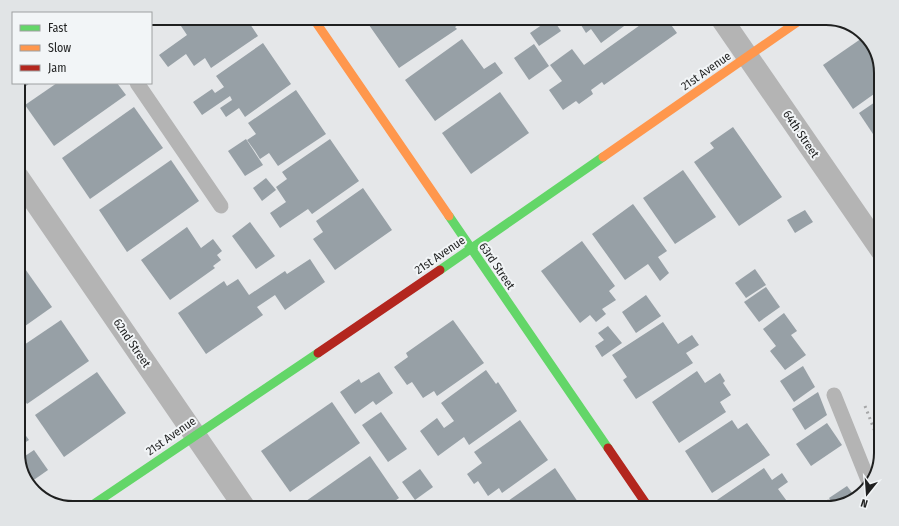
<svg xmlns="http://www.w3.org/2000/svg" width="899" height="526" viewBox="0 0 899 526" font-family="'Fira Sans Condensed',sans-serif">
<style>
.building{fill:#97a0a6}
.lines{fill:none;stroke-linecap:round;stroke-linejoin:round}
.lane{stroke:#b4b4b4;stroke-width:15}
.street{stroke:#b4b4b4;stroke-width:22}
.fast{stroke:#63d668;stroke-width:9}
.slow{stroke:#ff974d;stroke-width:9}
.jam{stroke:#b3261e;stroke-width:9}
.rail{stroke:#a5a6a7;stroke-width:3;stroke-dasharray:2 4;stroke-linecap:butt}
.labels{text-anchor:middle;stroke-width:4;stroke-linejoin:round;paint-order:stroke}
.street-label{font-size:12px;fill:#1f2020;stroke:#f2f5f7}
.rim{fill:none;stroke:#1f2020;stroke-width:2}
</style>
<rect width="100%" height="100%" fill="#e5e7e9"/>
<!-- building -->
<g class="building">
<polygon points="193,18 246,18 258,36 211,68 205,58 194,66 186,54 168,67 159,55 187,35 181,26"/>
<polygon points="379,18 463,18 465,20 455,27 457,29 399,68 369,25"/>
<polygon points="490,18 505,18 495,25"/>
<polygon points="552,18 561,31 539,46 530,33"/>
<polygon points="590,18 635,18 601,43 591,29 586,33 581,25"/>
<polygon points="650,18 666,18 677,33 604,85 602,82 591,90 593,94 579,104 576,101 563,110 549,90 562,81 550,65 572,49 584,65"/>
<polygon points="865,36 874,45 881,69 881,89 853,109 823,65"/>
<polygon points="462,39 484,69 495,62 503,73 435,121 405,80"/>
<polygon points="263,43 291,84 245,117 239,108 226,117 220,108 232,100 230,96 202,115 193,102 212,89 215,93 224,87 216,76"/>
<polygon points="534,44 549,66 529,80 514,58"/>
<polygon points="18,83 30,83 18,92"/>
<polygon points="57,83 117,83 126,95 54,146 25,105"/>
<polygon points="296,90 326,134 278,166 269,153 260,159 255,151 247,140 256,134 248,123"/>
<polygon points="500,92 529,133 471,174 442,133"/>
<polygon points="881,98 881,146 859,113"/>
<polygon points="134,107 163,148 90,199 62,158"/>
<polygon points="733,127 782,197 739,226 694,162 714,148 710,143"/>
<polygon points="246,139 263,165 245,176 228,151"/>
<polygon points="330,139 359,181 312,214 308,209 280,228 270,213 286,202 276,187 287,179 282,172"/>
<polygon points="171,160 199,201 127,252 99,210"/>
<polygon points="683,170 716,217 675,244 643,198"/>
<polygon points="266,178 276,190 262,201 253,188"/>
<polygon points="363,188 392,230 335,270 313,239 323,232 316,221"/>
<polygon points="633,204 667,251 658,257 669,273 660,281 648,264 625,280 592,234"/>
<polygon points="805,210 813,222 795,233 787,220"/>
<polygon points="250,222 275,256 256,269 232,236"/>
<polygon points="187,227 201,248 213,239 222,251 217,255 221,260 213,266 215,268 170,300 141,260"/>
<polygon points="582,241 615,286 609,291 616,300 602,309 606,314 596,322 590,315 580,323 541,271"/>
<polygon points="310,259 325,282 285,310 275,295 257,307 263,315 206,354 178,313 224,281 227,286 238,279 249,295 285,271 287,274"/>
<polygon points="23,266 52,307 18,331 18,270"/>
<polygon points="755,269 766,285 746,298 735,283"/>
<polygon points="766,287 780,307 759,322 744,302"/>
<polygon points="646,295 661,316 636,333 622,312"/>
<polygon points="784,313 797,331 791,335 806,355 785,370 770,351 776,346 763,329"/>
<polygon points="61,320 89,361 27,404 18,391 18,349"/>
<polygon points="453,320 484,363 437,396 434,391 423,398 412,382 407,385 394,367 408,357 406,353"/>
<polygon points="663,322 678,344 692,335 699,345 686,353 693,363 636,399 623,380 627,377 612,355"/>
<polygon points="608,326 622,343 602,357 595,346 604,340 598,333"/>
<polygon points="803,366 815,387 794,402 780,381"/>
<polygon points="486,370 496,384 498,382 517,411 469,445 464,437 438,456 420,431 437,418 444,428 454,421 441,403"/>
<polygon points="697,371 705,383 720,373 725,381 723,383 731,395 720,402 726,412 679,443 652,402"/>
<polygon points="97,372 126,413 64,457 35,415"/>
<polygon points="379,372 393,393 376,405 373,401 355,414 340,392 359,379 361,383"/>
<polygon points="818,392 827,415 805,430 792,409"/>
<polygon points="332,402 360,443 290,492 261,451"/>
<polygon points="381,412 407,449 388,462 362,425"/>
<polygon points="520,420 548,460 502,493 499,488 488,496 478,481 474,484 467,474 482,463 474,452"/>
<polygon points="732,420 738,429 747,423 770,455 712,493 685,451"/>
<polygon points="827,423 842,445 811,466 796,444"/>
<polygon points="18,425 29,440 18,447"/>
<polygon points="34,450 48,470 28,484 25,481 19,460"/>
<polygon points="370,456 399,498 385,508 300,508 299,506"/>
<polygon points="555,468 582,508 513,508 508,501"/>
<polygon points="764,468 772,480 782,473 788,482 778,489 792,508 718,508 714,502"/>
<polygon points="420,469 433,487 415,500 402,482"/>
<polygon points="847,486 856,498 853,501 835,506 829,498"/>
<polygon points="184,500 189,508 173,508"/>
</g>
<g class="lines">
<!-- lane -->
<g class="lane">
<polyline points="137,83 221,206"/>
<polyline points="834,395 870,485"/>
</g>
<!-- street -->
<g class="street">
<polyline points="721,18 881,250"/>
<polyline points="18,177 245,508"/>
</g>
<!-- fast -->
<g class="fast">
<polyline points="449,216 608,448"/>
<polyline points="440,270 603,157"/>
<polyline points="88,508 318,353"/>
</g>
<!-- slow -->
<g class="slow">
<polyline points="313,18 449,216"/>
<polyline points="603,157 803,18"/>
</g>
<!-- jam -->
<g class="jam">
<polyline points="318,353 440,270"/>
<polyline points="608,448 649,508"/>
</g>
<!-- rail -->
<polyline class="rail" points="865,406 881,447"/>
</g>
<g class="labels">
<!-- street labels -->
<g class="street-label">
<text transform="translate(706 71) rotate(-35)" y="4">21st Avenue</text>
<text transform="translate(801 134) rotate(56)" y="4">64th Street</text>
<text transform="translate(440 255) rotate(-34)" y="4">21st Avenue</text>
<text transform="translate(497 266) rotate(56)" y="4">63rd Street</text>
<text transform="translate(132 343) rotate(56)" y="4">62nd Street</text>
<text transform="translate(171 436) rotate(-35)" y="4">21st Avenue</text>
</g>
</g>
<!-- crop -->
<path d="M0 0H899V526H0ZM73 25H826A48 48 0 0 1 874 73V453A48 48 0 0 1 826 501H73A48 48 0 0 1 25 453V73A48 48 0 0 1 73 25Z" fill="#e1e4e6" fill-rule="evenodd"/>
<path class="rim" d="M73 25H826A48 48 0 0 1 874 73V453A48 48 0 0 1 826 501H73A48 48 0 0 1 25 453V73A48 48 0 0 1 73 25Z"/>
<!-- legend -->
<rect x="12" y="12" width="140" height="72" fill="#f2f5f7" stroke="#9ea0a1"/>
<rect x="20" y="25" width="20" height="6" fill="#63d668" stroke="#9ea0a1"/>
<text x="48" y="32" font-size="12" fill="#1f2020">Fast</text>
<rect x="20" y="45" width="20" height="6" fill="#ff974d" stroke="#9ea0a1"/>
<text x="48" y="52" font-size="12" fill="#1f2020">Slow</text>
<rect x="20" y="65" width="20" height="6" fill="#b3261e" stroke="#9ea0a1"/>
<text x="48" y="72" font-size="12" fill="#1f2020">Jam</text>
<!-- north arrow -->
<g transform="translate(867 494) rotate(197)" stroke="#f2f5f7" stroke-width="3" paint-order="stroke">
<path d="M0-3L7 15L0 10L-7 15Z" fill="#1f2020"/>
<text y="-6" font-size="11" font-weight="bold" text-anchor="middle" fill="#1f2020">N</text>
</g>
</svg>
